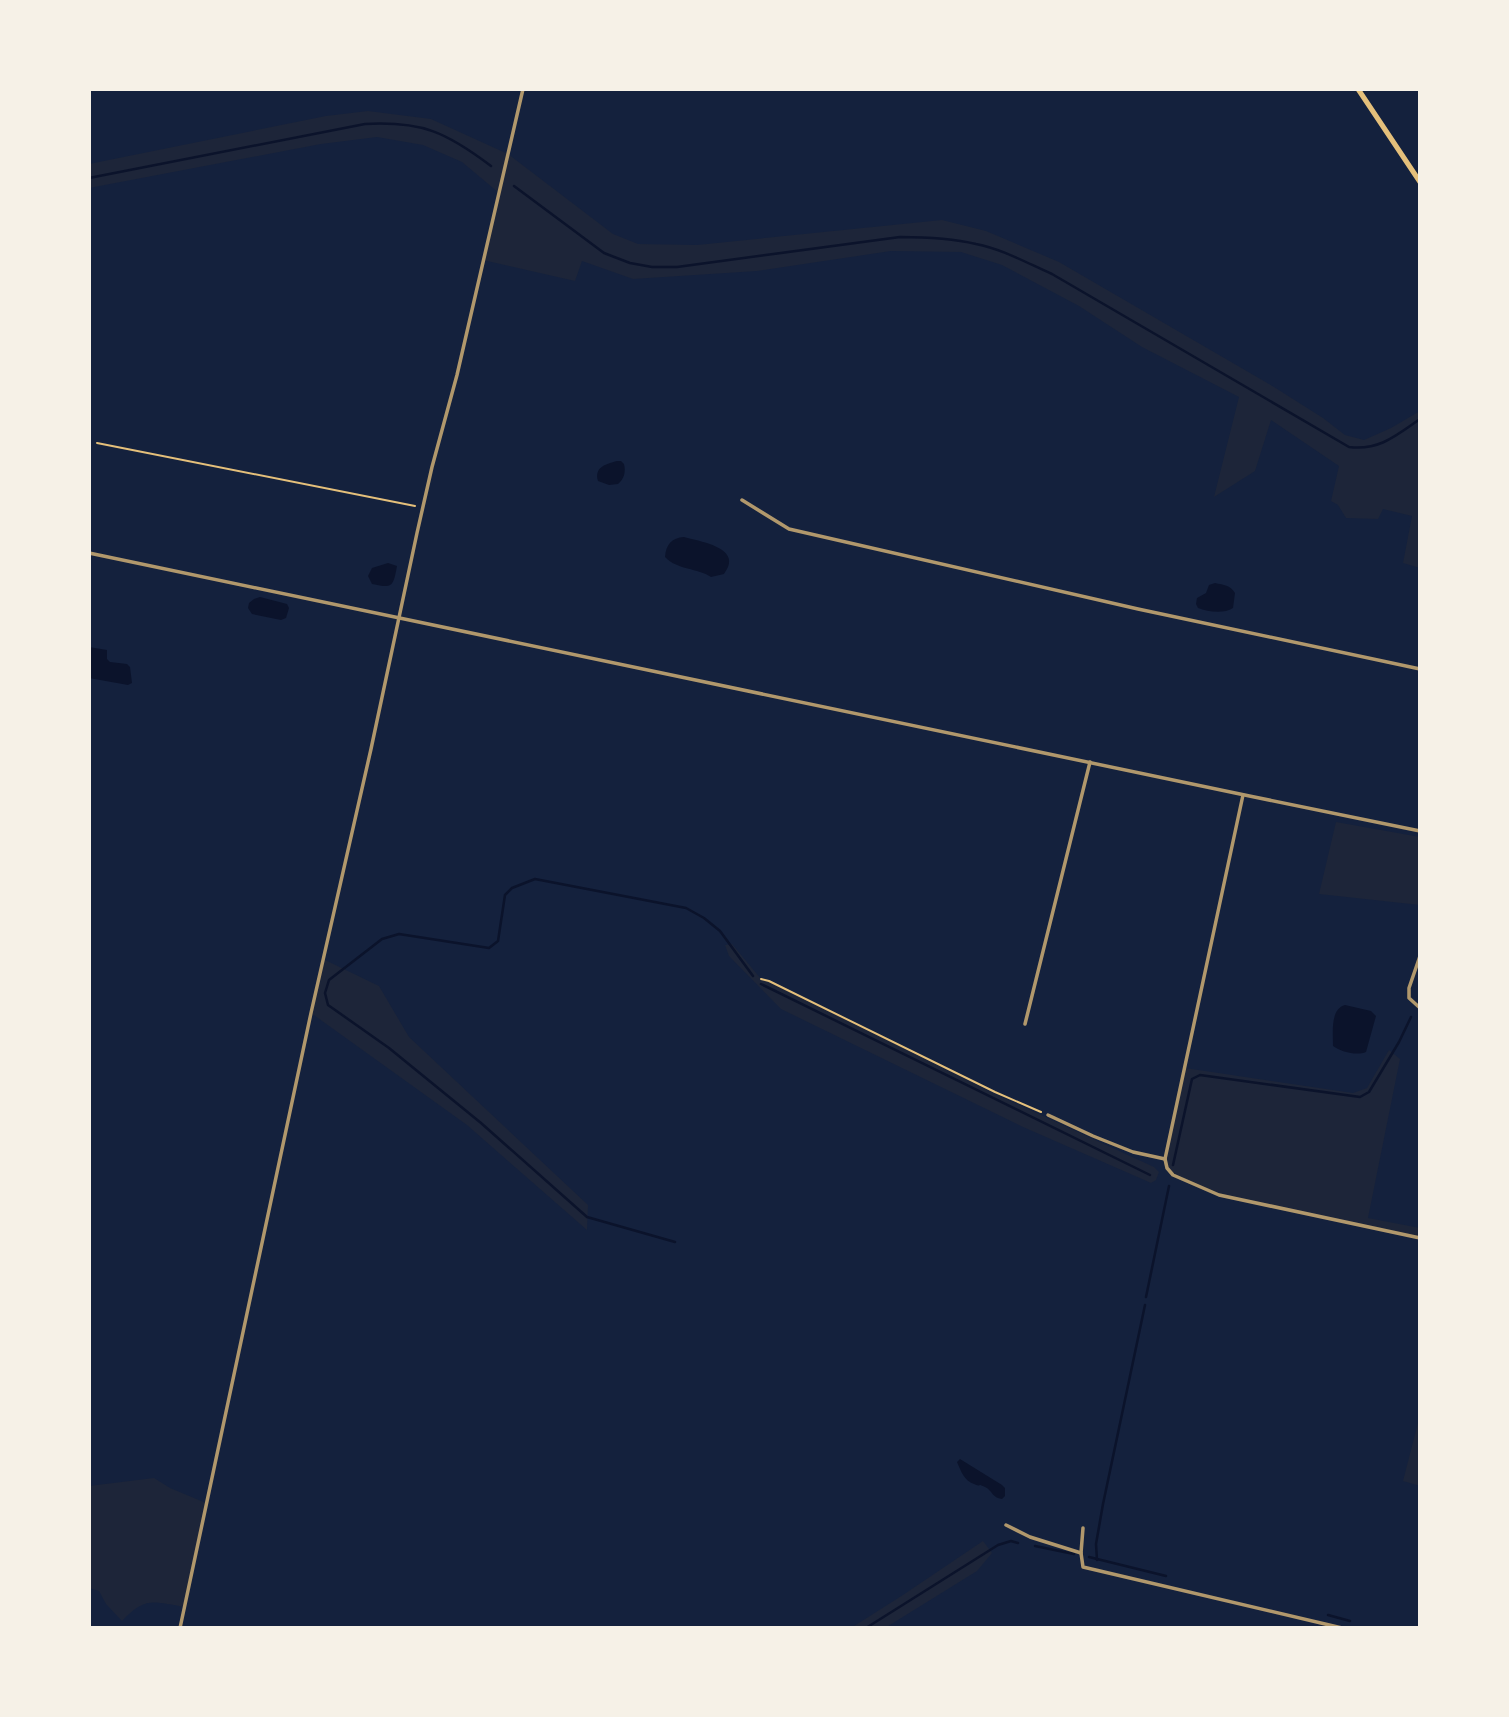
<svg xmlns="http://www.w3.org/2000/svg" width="1509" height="1717" viewBox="0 0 1509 1717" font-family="Ubuntu,sans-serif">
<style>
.green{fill:#1d2539}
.water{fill:#0b132b}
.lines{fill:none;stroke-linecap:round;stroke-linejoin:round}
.stream{stroke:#0b132b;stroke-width:2.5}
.path{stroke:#e5c07b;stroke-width:2}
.minor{stroke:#b1986c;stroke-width:3.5}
.secondary{stroke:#e5c07b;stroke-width:5}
</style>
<rect width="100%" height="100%" fill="#14213d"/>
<!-- green -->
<g class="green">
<polygon points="368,111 431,119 508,154 613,234 638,244 697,245 942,220 986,231 1059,262 1274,387 1323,418 1345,435 1364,440 1391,428 1420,411 1420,568 1403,563 1412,516 1383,509 1378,519 1346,518 1338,505 1331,501 1339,466 1271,420 1255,471 1214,497 1239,397 1142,347 1079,306 1002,265 961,252 891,251 757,271 633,279 582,261 575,281 483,260 499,193 462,162 423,145 377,137 321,144 89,188 89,164 326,116"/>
<polygon points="1336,822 1420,837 1418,871 1420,872 1420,905 1319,894"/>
<polygon points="732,944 761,979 769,981 993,1093 1154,1167 1159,1172 1156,1180 1151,1183 1142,1179 1023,1127 781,1009 729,956 725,945"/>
<polygon points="323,959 379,986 409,1037 588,1205 587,1230 467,1125 311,1013"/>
<polygon points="1389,1050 1400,1059 1368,1218 1420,1228 1420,1238 1219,1195 1173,1175 1167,1168 1165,1159 1185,1068 1353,1093 1367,1088"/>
<polygon points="1420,1415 1420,1486 1403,1481"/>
<path d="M154,1478L170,1488L206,1503L185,1607C153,1602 146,1596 122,1621L106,1604L99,1591L89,1588V1486Z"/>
<polygon points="983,1541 992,1553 977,1571 885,1628 851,1628 903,1595"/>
</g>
<!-- water -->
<g class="water">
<path d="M617,461H621L624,464C626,472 624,479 618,484L609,485L598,481C594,467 606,464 617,461Z"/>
<path d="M684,537C702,542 744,548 724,574L711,577C698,568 677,570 665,557C666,544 672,538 684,537Z"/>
<path d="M388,563L397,566C393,588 392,588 372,584L368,576L372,568Z"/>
<path d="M1215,583C1224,585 1230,585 1235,593L1233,608C1224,614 1208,612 1198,608L1196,604L1197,598L1206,593L1209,585Z"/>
<polygon points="260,597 287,604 289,608 286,618 281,620 252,614 248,608 249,603 254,599"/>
<polygon points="89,647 107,650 107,659 110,662 127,664 130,667 132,683 128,685 89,678"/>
<path d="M1345,1005L1371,1011L1376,1016L1366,1052C1357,1056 1341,1052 1333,1046C1333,1033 1330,1009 1345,1005Z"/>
<path d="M960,1459L1002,1485L1005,1488V1496L1002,1499C992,1498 993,1491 985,1487C975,1482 984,1488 974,1484C964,1481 961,1471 957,1462Z"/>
</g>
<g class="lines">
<!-- stream -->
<g class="stream">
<path d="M89,178L365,124C422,121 446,132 491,166"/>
<path d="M514,186L604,253L630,263L652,267H677L900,237C926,237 951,238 976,244C1002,249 1027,263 1052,274L1349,447C1379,451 1397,435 1420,419"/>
<polyline points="761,984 1150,1175"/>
<polyline points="1173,1165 1192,1079 1200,1075 1360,1097 1369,1092 1399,1042 1411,1017"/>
<polyline points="675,1242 587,1217 481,1123 389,1048 328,1005 325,993 329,980 382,939 399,934 489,948 498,941 505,895 512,888 535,879 686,908 704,918 720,931 753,976"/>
<polyline points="1146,1297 1169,1186"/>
<polyline points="1035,1546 1074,1554"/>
<polyline points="1089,1557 1166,1576"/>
<polyline points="1097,1560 1096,1544 1103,1504 1145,1305"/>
<polyline points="1328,1615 1350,1621"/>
<polyline points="866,1628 998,1545 1011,1541 1018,1543"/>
</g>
<!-- path -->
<g class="path">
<polyline points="97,443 415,506"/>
<polyline points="761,979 769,981 995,1092 1041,1112"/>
</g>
<!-- minor -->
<g class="minor">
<polyline points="742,500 789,529 1138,609 1420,669"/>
<path d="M89,553C534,642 976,741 1420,831"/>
<polyline points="1420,956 1409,988 1409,998 1420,1008"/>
<polyline points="1025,1024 1090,762"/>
<polyline points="1048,1115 1093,1136 1133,1152 1165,1159"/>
<polyline points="1165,1159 1243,795"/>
<polyline points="1165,1159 1167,1168 1173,1175 1219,1195 1420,1238"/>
<polyline points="1006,1525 1030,1537 1081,1553"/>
<polyline points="1083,1528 1081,1553 1083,1567 1342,1628"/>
<polyline points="180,1628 311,1013 371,749 417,533 432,467 457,375 523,89"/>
</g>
<!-- secondary -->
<polyline class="secondary" points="1358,89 1420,182"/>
</g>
<!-- border -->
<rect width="1509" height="1717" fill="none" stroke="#f6f1e7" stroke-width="182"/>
</svg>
